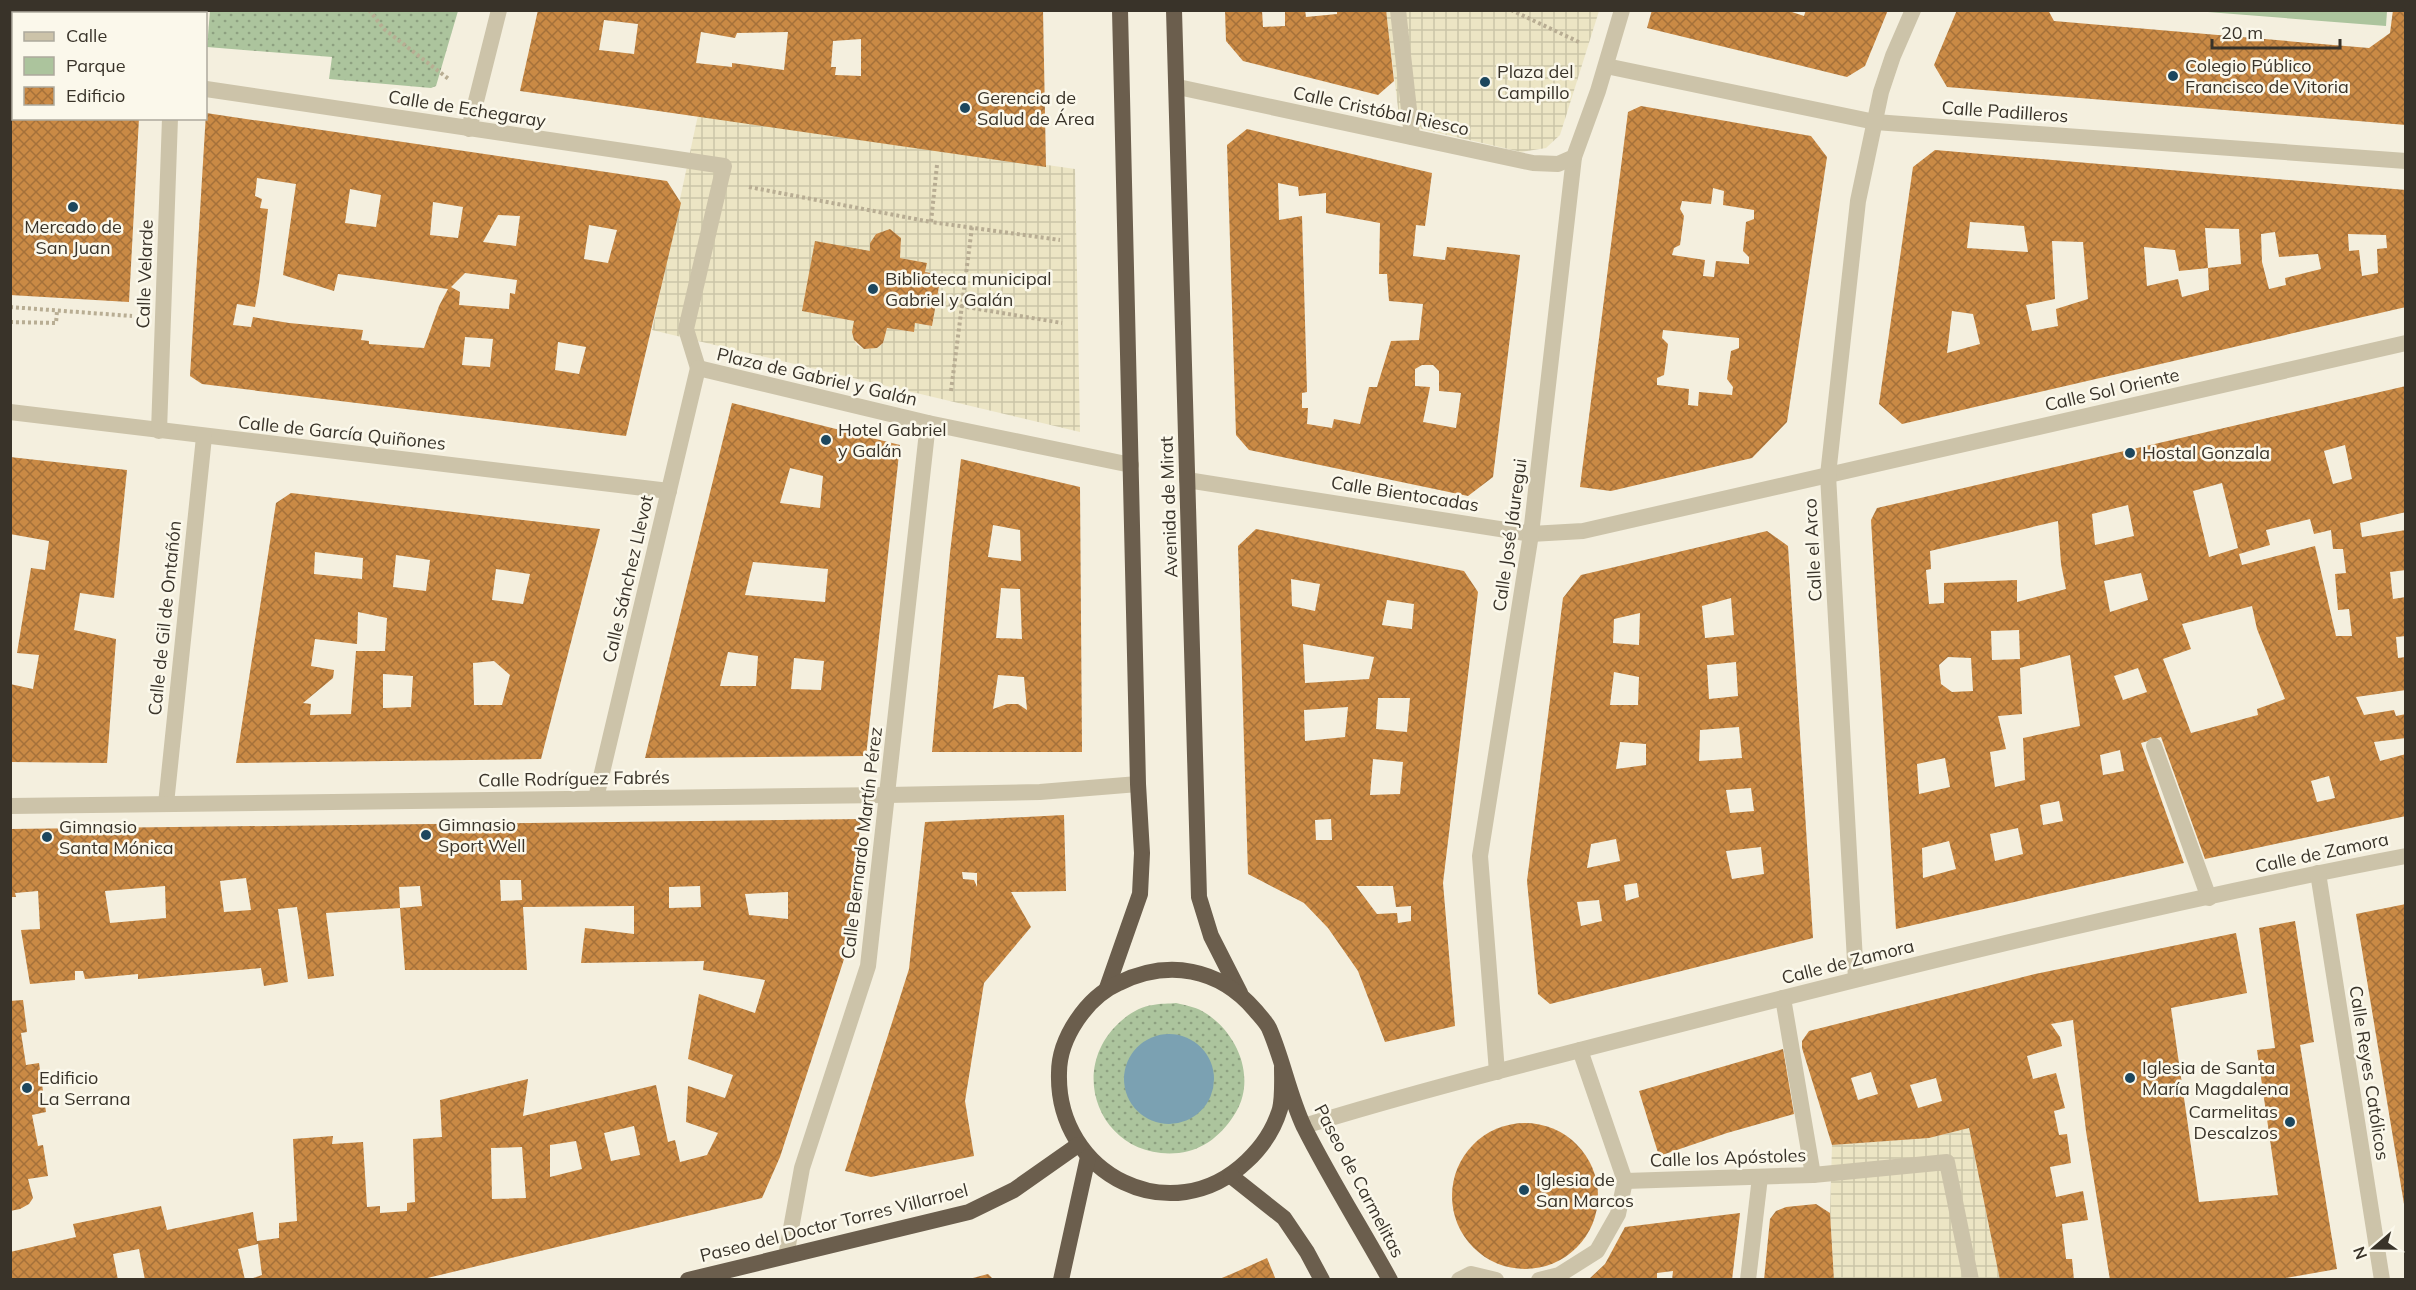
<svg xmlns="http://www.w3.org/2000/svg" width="2416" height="1290" viewBox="0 0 2416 1290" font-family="Mulish,sans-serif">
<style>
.green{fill:url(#green-dots)}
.pitch{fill:#acc49d}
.plaza{fill:url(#plaza-grid);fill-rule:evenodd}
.water{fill:#7ba1b2}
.building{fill:url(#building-cross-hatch);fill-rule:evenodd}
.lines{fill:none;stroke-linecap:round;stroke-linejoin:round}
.path{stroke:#b8ad93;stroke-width:4;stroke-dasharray:3 3;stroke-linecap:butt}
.pedestrian{stroke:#ccc3a9;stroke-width:16}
.minor{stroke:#ccc3a9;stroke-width:16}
.trunk{stroke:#6b5e4d;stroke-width:16}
.poi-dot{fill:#1d475d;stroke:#fbf8eb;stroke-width:2}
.labels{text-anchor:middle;stroke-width:5;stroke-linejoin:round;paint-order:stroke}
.poi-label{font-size:18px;fill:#393329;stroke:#fbf8eb;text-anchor:start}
.street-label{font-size:18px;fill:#393329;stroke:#fbf8eb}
</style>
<defs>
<pattern id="green-dots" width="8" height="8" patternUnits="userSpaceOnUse" patternTransform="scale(1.5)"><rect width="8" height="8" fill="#acc49d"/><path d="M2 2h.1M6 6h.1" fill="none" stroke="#8da080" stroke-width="1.8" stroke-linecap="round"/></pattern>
<pattern id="plaza-grid" width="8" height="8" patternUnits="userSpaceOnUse" patternTransform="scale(1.5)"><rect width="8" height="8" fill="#ece5c4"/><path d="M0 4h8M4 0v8" fill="none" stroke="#cbc5a8"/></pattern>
<pattern id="building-cross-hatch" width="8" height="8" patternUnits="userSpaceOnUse" patternTransform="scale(1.5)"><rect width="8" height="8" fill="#ca8a45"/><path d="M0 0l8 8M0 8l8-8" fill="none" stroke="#a5713a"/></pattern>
</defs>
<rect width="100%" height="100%" fill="#f4efde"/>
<!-- green -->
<g class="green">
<polygon points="210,11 210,10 458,11 436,86 431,88 329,79 332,57 207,47"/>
<path d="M1176,1003C1184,1005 1195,1007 1202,1011C1236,1030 1257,1076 1236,1112C1223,1134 1204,1150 1179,1153C1102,1161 1064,1071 1121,1021C1130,1013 1142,1006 1153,1005C1161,1003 1169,1004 1176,1003Z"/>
</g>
<!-- pitch -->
<polygon class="pitch" points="2195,11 2387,11 2386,26"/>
<!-- plaza -->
<g class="plaza">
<polygon points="1386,11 1599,11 1560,135 1546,148 1521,152 1400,124"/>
<path d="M698,115L1075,169L1080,432L652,330ZM890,229L901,238L900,258L927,263L925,272L941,276L932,326L915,323L913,332L887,328L883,343L877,348L864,349L857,345L854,340V321L802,311L870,251V243L876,234Z"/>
<polygon points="1969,1128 2000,1279 1834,1279 1830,1213 1832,1145 1929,1138"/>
</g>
<!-- water -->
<circle class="water" cx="1169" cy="1079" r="45"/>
<!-- building -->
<g class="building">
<polygon points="10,10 145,10 145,14 14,14 14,118 139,118 129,302 10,295"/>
<path d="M538,10H1043L1046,167L520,91ZM604,20L638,24L634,54L599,50ZM701,32L735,38L737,33L788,32L784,70L732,63V67L696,63ZM861,39V76L835,75L836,67H831L833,41Z"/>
<polygon points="1225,10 1262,10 1263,27 1285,26 1285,10 1305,10 1306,17 1337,14 1337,10 1386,10 1394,81 1378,95 1243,61 1226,41"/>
<polygon points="1652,10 1786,10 1804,16 1806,10 1888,10 1865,66 1847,77 1647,28"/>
<polygon points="1957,10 2048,10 2054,21 2369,48 2390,33 2393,10 2406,10 2406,125 1947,87 1934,65"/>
<path d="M1641,106L1811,136L1827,157L1787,422L1752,458L1611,491L1580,487L1628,112ZM1713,188L1724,191L1723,205L1754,210V219L1746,222L1743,251L1749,257V264L1716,261L1714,277L1703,276L1705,260L1672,255L1674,248L1680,245L1684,216L1680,209L1682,201L1711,204ZM1663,330L1739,338V348L1731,351L1727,379L1733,387L1732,395L1699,392L1698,406L1688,405L1689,389L1657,385V378L1664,375L1668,344L1662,338Z"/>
<path d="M206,113L667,181L681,203L626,436L202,384L190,376ZM257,178L296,184L283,275L334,291L338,274L448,289L439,306L424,348L369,344V341L361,340L363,330L289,323L253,317L251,327L233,325L237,304L255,307L259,284L268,209L260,208L262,199L255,196ZM350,189L381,195L376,227L345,223ZM433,202L463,207L458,238L430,235ZM498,215L520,216L516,246L483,242ZM589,225L617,230L608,263L584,259ZM465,273L517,280L515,294L510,293L509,309L459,305L460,292L451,287ZM465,337L493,339L490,367L462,365ZM558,342L586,347L579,374L555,370Z"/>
<path d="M1247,129L1432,173L1425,226L1416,225L1413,256L1445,260L1447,247L1520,255L1493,477L1468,496L1249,450L1236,435L1227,145ZM1278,183L1298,187L1299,196L1326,193V213L1380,223L1379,274H1387L1389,301L1423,304L1419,340L1391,341L1377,387H1369L1360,424L1334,419L1332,428L1307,424L1308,408H1302V393L1307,392L1302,216L1279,220ZM1422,365H1433L1439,371V391L1461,393L1456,428L1423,422L1430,387L1415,386V369Z"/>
<path d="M1935,150L2406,190V307L1902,424L1879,404L1913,167ZM1970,222L2024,226L2028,252L1967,248ZM2205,228L2239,229L2241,264L2208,268L2209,290L2182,297L2178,279L2147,286L2144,247L2175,250L2179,271L2208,268ZM2275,232L2279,257L2318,254L2321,269L2285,278L2286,285L2269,289L2262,262L2261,234ZM2348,234L2386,235L2387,248L2377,249L2378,273L2362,276L2359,250L2349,251ZM2052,241L2083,242L2088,299L2056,309L2058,326L2032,331L2026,305L2055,299ZM1952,311L1973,314L1980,344L1947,353Z"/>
<polygon points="890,229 901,238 900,258 927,263 925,272 941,275 932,326 915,323 914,332 887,328 883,343 877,348 864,349 854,340 852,332 854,321 802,311 815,241 870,251 870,243 876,234"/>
<path d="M2406,386V512L2360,523L2362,537L2406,530V570L2390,572L2393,599L2406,597V636L2396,637L2398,658L2406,657V690L2356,697L2364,715L2394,710L2396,716L2406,714V738L2374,742L2380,761L2406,754V816L2205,859L2161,737L2141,743L2184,863L1896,929L1871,520L1877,508ZM2345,445L2352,479L2333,484L2324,451ZM2222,483L2238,548L2209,557L2193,491ZM2128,505L2134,536L2095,545L2092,514ZM2310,519L2314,534L2331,530L2333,549H2343L2346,573L2335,574L2338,610L2349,609L2352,636H2336L2315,546L2242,565L2239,554L2270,545L2266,530ZM2058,521L2061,564L2066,589L2017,602V580L1944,583V603L1929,604L1926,570L1931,569L1930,551ZM2141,573L2148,600L2110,612L2104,581ZM2252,606L2257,629L2285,699L2257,709L2258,715L2191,733L2163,659L2191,649L2182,624ZM2019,630L2020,659L1992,660L1991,631ZM2070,655L2080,726L2023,738L2025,780L1995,787L1990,752L2006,749L1998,716L2022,714L2020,668ZM1948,657L1971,658L1973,691L1952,692L1941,684L1939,665ZM2138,668L2147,692L2123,700L2114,676ZM2120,750L2124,771L2103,775L2100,755ZM1945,758L1950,787L1919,794L1917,764ZM2329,776L2335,798L2317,802L2311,781ZM2059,801L2063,821L2043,825L2040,805ZM2018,828L2023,854L1995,861L1990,834ZM1949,841L1956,869L1923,878L1922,848Z"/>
<path d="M732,403L900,445L866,756L645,758ZM790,468L823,476L820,508L780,503ZM753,562L828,569L825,602L745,595ZM728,652L758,656L756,686H720ZM794,658L824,661L821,690L791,689Z"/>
<polygon points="10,457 127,470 114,598 80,593 74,630 116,639 107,763 10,762 10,684 33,689 39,655 17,653 31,568 45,570 49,541 10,534"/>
<path d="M961,459L1080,487L1082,752H932L950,553ZM993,525L1020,530L1021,561L988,557ZM1001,588L1020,589L1022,639L996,638ZM998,675L1024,677L1027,710L1018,704H1007L993,709Z"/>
<path d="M291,493L600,529L541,759L236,763L276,503ZM315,552L363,558L362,579L314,574ZM396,555L430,560L426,591L393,587ZM496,569L530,574L523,604L492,600ZM358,612L387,618L385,651H356L351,714L310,715L311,704L303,703L333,678L334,670L311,666L315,639L357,644ZM494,661L510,675L502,705H474L473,663ZM383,674L413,676L411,707L383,708Z"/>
<path d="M1256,529L1464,571L1478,592L1443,883L1455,1026L1385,1042L1358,971L1328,928L1304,903L1248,874L1238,546ZM1291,579L1320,584L1315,611L1292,606ZM1387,600L1414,604L1412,629L1382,625ZM1303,644L1374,657L1369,679L1305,683ZM1378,698H1410L1407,732L1376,729ZM1348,707L1345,737L1305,741L1304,710ZM1373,759L1403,762L1400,794L1370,795ZM1331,819L1332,840H1316L1315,820ZM1356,886H1393L1396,907L1411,906V921L1398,923L1397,913L1377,914Z"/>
<path d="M1767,531L1788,546L1813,938L1550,1004L1538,994L1527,881L1563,598L1581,575ZM1731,598L1734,635L1705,638L1702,606ZM1640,613L1639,645L1613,643L1614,619ZM1736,662L1738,696L1709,699L1707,665ZM1614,672L1639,677L1638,705H1610ZM1739,727L1742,758L1699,761L1700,730ZM1620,742L1646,744V765L1616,769ZM1751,788L1754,811L1730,813L1726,790ZM1616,839L1620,861L1587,868L1591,844ZM1761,847L1764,874L1732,879L1726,851ZM1637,883L1639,897L1626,901L1624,885ZM1599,900L1602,921L1581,926L1577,902Z"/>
<path d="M1064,815L1066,891L1011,892L1031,927L984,983L965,1101L974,1156L871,1177L845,1171L909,969L925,822ZM962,872L977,873V887L974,880L963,879Z"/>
<path d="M861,819L845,956L780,1157L762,1198L419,1280H247L262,1275L258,1244L238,1249L245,1280H145L139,1249L113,1254L118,1280H10V1252L76,1237L73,1224L161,1206L167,1230L253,1212L257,1241L279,1238V1223L297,1221L293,1139L333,1136L332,1144L363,1142L367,1207L380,1206V1213L407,1211V1203L415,1202L413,1139L442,1137L440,1100L528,1079L523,1116L656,1085L668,1142L675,1140L680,1162L707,1155L718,1133L686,1122L688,1086L725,1098L733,1075L688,1059L699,994L755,1013L765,980L703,970L704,961L581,963L585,928L634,934V906L523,907L527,970H405L400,908L422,906L420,886L399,887L400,908L326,913L334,976L308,979L297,907L278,909L288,982L264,986L261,968L138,979V974L85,979L83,971H75V980L30,984L21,930L40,929L38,891L15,893L16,897H10V829ZM246,878L251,910L224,912L220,881ZM500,880H521L522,900L501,901ZM165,886L166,918L110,923L105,891ZM700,886L701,907L669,908V887ZM788,892V919L749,915L745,894ZM634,1126L640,1155L611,1161L604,1133ZM576,1141L582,1169L550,1177V1145ZM522,1147L526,1198L492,1199L491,1148Z"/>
<polygon points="2406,904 2406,1204 2404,1204 2356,914"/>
<path d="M2295,921L2314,1042L2300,1045L2337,1269L2274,1280H2110L2086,1131L2073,1020L2051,1024L2060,1037L2062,1046L2027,1056L2033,1079L2056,1073L2065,1108L2054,1111L2059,1135L2067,1134L2071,1163L2050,1167L2056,1197L2083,1191L2088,1220L2062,1224L2066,1259H2072L2074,1280H2000L1969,1128L1929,1138L1832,1145L1802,1048V1041L1809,1031L2035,974L2236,933L2247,993L2171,1008L2199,1202L2278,1195L2257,1050L2275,1048L2259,928ZM1871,1072L1878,1094L1858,1100L1851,1078ZM1936,1078L1942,1101L1918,1108L1910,1085Z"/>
<polygon points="23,1000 27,1032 21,1033 26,1065 39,1063 46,1112 32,1115 38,1146 43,1145 48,1176 28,1179 33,1198 29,1204 20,1209 10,1211 10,1001"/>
<polygon points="1783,1049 1794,1114 1727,1133 1659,1156 1639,1091"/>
<circle cx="1525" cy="1196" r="73"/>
<polygon points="1816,1204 1830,1213 1834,1280 1764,1280 1770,1219 1776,1211 1786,1207"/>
<polygon points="1740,1213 1732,1280 1672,1280 1673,1271 1657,1273 1657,1280 1588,1280 1605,1264 1625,1227"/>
<polygon points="1267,1258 1276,1280 1217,1280 1236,1272"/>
<polygon points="988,1274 994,1280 969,1280 969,1279"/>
</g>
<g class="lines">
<!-- path -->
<g class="path">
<polyline points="369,10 384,29 450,80"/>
<polyline points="1511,10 1581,43"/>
<polyline points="937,165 931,222 1060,240"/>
<polyline points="749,187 931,222"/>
<polyline points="937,302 1062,323"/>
<polyline points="10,307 132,316"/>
<polyline points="10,322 56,323 57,311"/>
<polyline points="951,391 972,227"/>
</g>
<!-- pedestrian -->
<g class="pedestrian">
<polyline points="1398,10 1412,137"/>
<polyline points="1606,66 1875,122 2406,161"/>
<polyline points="469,129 499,10"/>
<polyline points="1187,480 1531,534 1583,531 2406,343"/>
<polyline points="2154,746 2209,898"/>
<polyline points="1856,979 1828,475 1858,201 1881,92 1893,56 1913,10"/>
<polyline points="1783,998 1813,1175"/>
<polyline points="1497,1072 1480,856 1531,534 1574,157"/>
<path d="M1304,1126C1444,1083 1586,1049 1728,1012C1952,955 2179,899 2406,856"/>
<polyline points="1625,1181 1813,1175 1947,1162 1971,1280"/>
<polyline points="1459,1280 1471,1274 1496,1280"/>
<polyline points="1539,1280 1559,1275 1597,1251 1618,1214 1625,1181 1580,1050"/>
<polyline points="1748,1280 1760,1177"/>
</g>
<!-- minor -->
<g class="minor">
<polyline points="174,14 174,10"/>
<polyline points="1178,87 1533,163 1558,164 1574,157 1598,91 1622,10"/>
<polyline points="206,89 724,166 686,329 698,368"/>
<polyline points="698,368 928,423 1131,465"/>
<polyline points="10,412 669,491"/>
<polyline points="159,431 170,118"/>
<polyline points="596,798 698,368"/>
<polyline points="166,804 204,437"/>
<polyline points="10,806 887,795 1040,792 1138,784"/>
<polyline points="2318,873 2382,1280"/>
<polyline points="786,1256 802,1168 868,966 928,423"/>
</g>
<!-- trunk -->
<g class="trunk">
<polyline points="1174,10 1199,897 1211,936 1240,993"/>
<polyline points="1107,988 1140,894 1142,853 1138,784 1120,10"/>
<path d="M1282,1067C1282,1080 1283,1096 1280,1109C1274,1129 1262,1147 1247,1161C1172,1233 1056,1175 1059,1073C1059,1038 1087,997 1119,983C1168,959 1219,968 1255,1010C1260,1016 1266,1022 1269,1028C1283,1060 1289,1095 1304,1127C1330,1179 1362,1229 1390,1280"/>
<polyline points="1231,1176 1284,1218 1307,1252 1322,1280"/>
<polyline points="688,1280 969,1212 1014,1190 1078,1145"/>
<polyline points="1061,1280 1088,1157"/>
</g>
</g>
<!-- markers -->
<g class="poi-dot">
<circle cx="2173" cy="76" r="6"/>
<circle cx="1485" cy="82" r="6"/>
<circle cx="965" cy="108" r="6"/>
<circle cx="73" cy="207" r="6"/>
<circle cx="873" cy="289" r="6"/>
<circle cx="826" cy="440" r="6"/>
<circle cx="2130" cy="453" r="6"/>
<circle cx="426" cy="835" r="6"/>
<circle cx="47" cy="837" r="6"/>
<circle cx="2130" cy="1078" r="6"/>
<circle cx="27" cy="1088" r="6"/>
<circle cx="2290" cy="1122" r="6"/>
<circle cx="1524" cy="1190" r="6"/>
</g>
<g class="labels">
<!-- poi labels -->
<g class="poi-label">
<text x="2185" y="72">Colegio Público<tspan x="2185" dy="21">Francisco de Vitoria</tspan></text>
<text x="1497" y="78">Plaza del<tspan x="1497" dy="21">Campillo</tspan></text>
<text x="977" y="104">Gerencia de<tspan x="977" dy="21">Salud de Área</tspan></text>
<text x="73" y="233" text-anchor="middle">Mercado de<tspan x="73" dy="21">San Juan</tspan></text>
<text x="885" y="285">Biblioteca municipal<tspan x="885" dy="21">Gabriel y Galán</tspan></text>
<text x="838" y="436">Hotel Gabriel<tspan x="838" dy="21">y Galán</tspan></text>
<text x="2142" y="459">Hostal Gonzala</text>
<text x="438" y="831">Gimnasio<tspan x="438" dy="21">Sport Well</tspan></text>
<text x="59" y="833">Gimnasio<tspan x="59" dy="21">Santa Mónica</tspan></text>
<text x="2142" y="1074">Iglesia de Santa<tspan x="2142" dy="21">María Magdalena</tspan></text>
<text x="39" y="1084">Edificio<tspan x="39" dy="21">La Serrana</tspan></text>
<text x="2278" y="1118" text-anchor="end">Carmelitas<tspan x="2278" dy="21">Descalzos</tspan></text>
<text x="1536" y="1186">Iglesia de<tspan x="1536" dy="21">San Marcos</tspan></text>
</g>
<!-- street labels -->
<g class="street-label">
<text transform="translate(467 109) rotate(9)" y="6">Calle de Echegaray</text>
<text transform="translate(1381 111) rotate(12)" y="6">Calle Cristóbal Riesco</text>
<text transform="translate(2005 112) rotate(4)" y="6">Calle Padilleros</text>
<text transform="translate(145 274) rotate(-88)" y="6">Calle Velarde</text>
<text transform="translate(817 377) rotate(13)" y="6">Plaza de Gabriel y Galán</text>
<text transform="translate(2112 390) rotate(-13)" y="6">Calle Sol Oriente</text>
<text transform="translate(342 433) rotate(6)" y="6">Calle de García Quiñones</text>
<text transform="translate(1405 494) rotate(9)" y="6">Calle Bientocadas</text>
<text transform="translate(1169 507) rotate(-92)" y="6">Avenida de Mirat</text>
<text transform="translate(1510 535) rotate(-82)" y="6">Calle José Jáuregui</text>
<text transform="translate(1813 550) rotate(-93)" y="6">Calle el Arco</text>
<text transform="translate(628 579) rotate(-77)" y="6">Calle Sánchez Llevot</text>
<text transform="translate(165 618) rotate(-84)" y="6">Calle de Gil de Ontañón</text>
<text transform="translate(574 779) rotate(-1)" y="6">Calle Rodríguez Fabrés</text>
<text transform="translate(862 843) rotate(-83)" y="6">Calle Bernardo Martín Pérez</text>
<text transform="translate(2322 853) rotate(-12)" y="6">Calle de Zamora</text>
<text transform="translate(1848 962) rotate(-14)" y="6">Calle de Zamora</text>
<text transform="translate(2369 1073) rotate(81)" y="6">Calle Reyes Católicos</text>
<text transform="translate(1728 1158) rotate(-2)" y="6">Calle los Apóstoles</text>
<text transform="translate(1359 1181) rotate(62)" y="6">Paseo de Carmelitas</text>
<text transform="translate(834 1223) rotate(-14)" y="6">Paseo del Doctor Torres Villarroel</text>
</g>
</g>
<!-- border -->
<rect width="2416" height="1290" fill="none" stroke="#393329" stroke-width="24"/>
<!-- legend -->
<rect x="12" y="12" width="195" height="108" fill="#fbf8eb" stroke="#ada99d" stroke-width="1.5"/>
<rect x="24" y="32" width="30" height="9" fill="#ccc3a9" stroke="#ada99d" stroke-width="1.5"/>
<text x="66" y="42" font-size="18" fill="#393329">Calle</text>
<rect x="24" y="57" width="30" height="18" fill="#acc49d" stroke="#ada99d" stroke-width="1.5"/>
<text x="66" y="72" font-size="18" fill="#393329">Parque</text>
<rect x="24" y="87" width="30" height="18" fill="url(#building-cross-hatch)" stroke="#ada99d" stroke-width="1.5"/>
<text x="66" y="102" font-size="18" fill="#393329">Edificio</text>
<!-- north arrow -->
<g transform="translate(2374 1248) rotate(250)" stroke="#fbf8eb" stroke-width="4.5" paint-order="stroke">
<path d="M0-4.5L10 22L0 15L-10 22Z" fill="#393329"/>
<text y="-9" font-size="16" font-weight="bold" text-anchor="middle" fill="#393329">N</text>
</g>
<!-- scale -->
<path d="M2212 39v9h128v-9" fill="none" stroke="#393329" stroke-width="3"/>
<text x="2221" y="39" font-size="18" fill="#393329" stroke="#fbf8eb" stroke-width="4.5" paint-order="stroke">20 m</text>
</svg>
